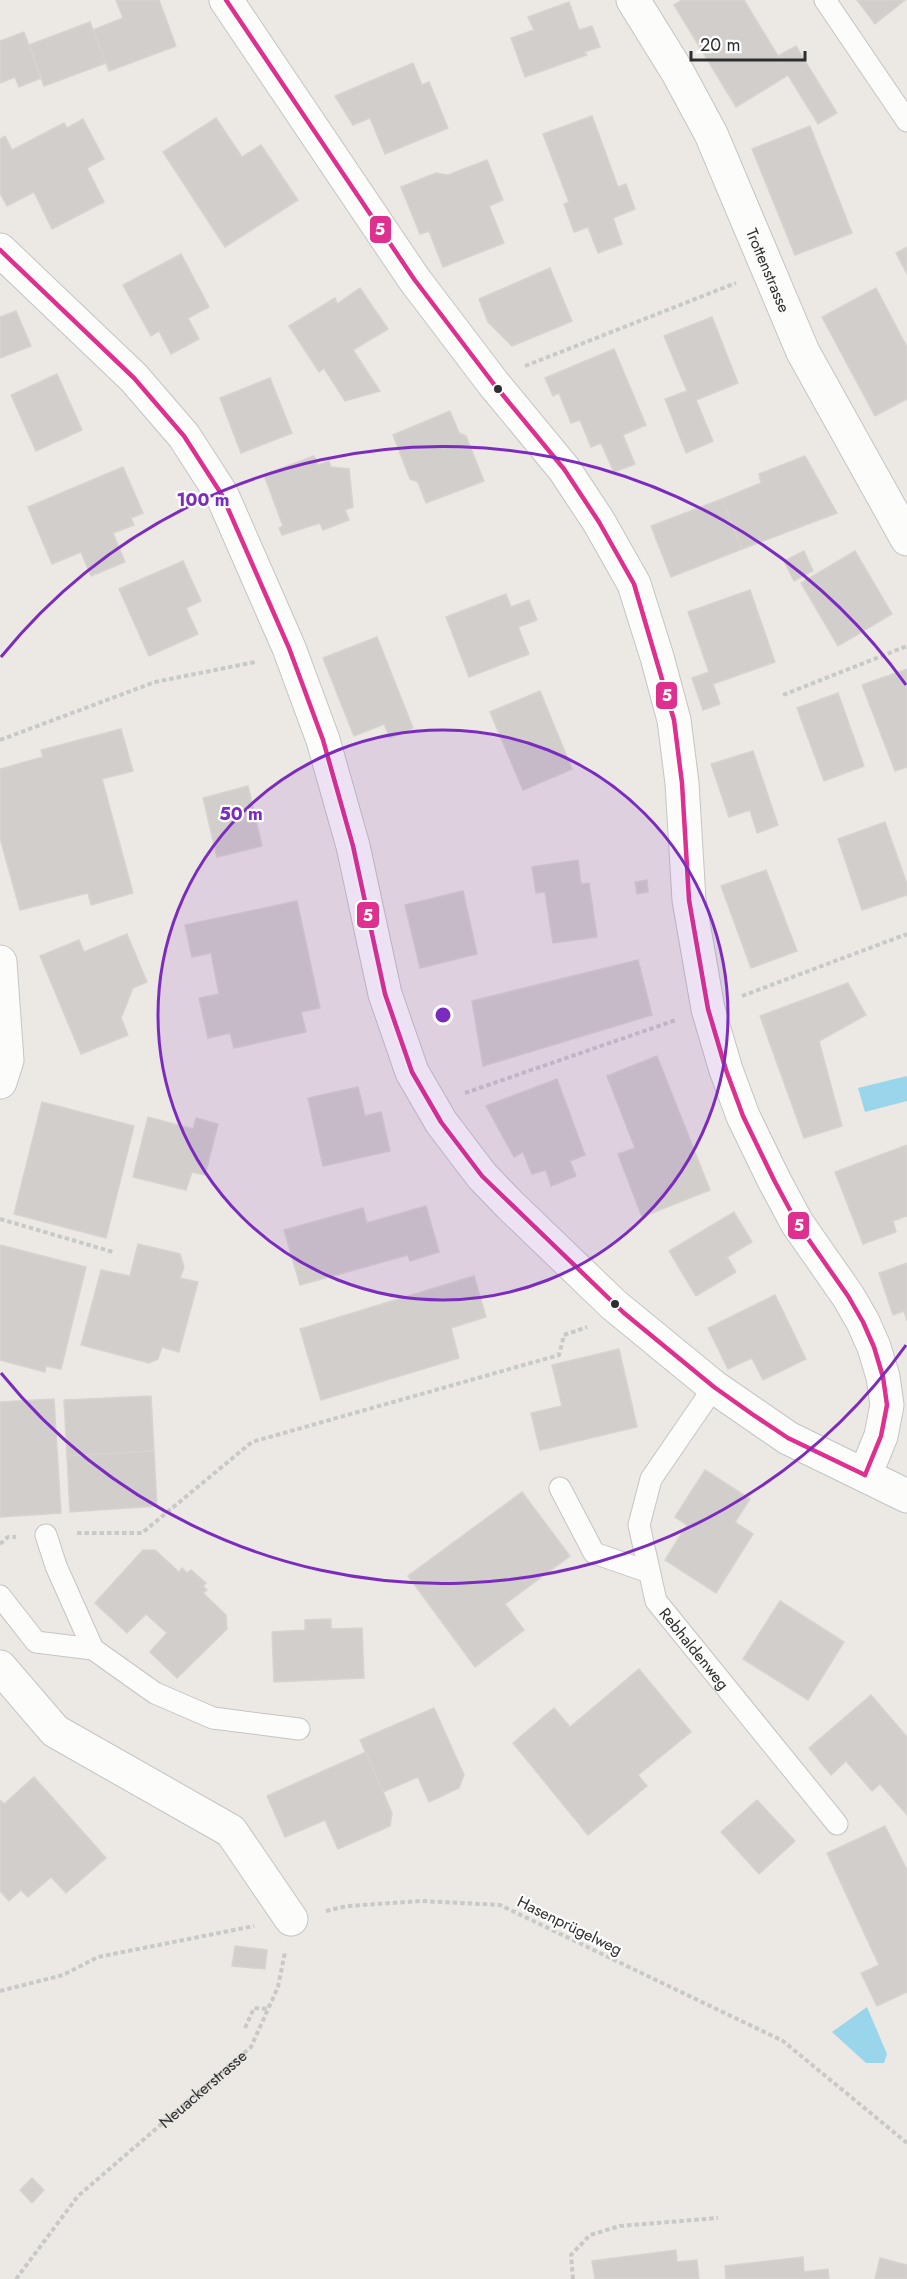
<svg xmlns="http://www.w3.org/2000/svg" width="907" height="2279" viewBox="0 0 907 2279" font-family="Jost,sans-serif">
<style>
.water{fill:#99d6ec}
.building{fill:#d1cecb;stroke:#d7d4d0;stroke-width:1.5}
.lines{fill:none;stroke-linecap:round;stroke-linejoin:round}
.lane-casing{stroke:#c5c4c5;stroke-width:23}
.street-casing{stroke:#c5c4c5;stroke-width:35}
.path{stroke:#c9c9c8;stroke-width:4;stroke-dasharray:4.5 3;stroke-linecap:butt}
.lane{stroke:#fcfcfb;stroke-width:21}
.street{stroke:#fcfcfb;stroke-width:33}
.bus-1-casing{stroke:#fff;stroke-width:9}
.bus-1{stroke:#df3090;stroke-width:4.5}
.ring{fill:none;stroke:#7b2cbf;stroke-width:3}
.bus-dot{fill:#2e2e2e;stroke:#fff;stroke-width:2}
.labels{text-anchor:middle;stroke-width:4.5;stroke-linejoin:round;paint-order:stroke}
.street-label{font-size:16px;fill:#2e2e2e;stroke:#fff}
.centre{fill:#7b2cbf;stroke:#fff;stroke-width:3}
.ring-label{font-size:18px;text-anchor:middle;font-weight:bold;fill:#7b2cbf;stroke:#fff;stroke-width:4.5;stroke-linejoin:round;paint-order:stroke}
.line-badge{stroke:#fff;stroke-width:2}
.badge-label{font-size:16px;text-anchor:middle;font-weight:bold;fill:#fff}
</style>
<rect width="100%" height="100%" fill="#ece8e4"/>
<!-- water -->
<g class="water">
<polygon points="907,1076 907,1101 865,1112 858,1088"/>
<polygon points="867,2007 887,2054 884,2063 866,2063 832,2032"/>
</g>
<!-- building -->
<g class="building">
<polygon points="116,0 159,0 176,46 109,71 93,30 123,18"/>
<polygon points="682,0 744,0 778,56 796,46 837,113 818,124 788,75 736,107 674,5"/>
<polygon points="857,0 905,0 875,24"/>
<polygon points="569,2 579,30 592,26 600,47 584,52 587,55 525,77 511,38 534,30 528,17"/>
<polygon points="90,22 106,63 44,86 29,45"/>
<polygon points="24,32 41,78 19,87 15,77 0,83 0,41"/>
<polygon points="413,63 422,85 429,82 448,128 385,154 370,118 353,125 335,96"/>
<polygon points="592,116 618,187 626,184 635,209 613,218 622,244 598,253 588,227 574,232 564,204 569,202 543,134"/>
<polygon points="216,118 242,157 261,145 298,200 225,247 163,152"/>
<polygon points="83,119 104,159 87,168 104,202 52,229 34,192 7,206 0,193 0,139 5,136 12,150 64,123 67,128"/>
<polygon points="810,126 852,233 795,255 752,149"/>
<polygon points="487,160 503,200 489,206 504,243 443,267 429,231 420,234 401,187 436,173 448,175"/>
<polygon points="907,247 907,274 896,253"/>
<polygon points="181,254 209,307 188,318 199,339 171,354 159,331 151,336 123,285"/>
<polygon points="550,268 572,321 512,346 488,322 479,299"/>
<polygon points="360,288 388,329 353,350 380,391 345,401 324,368 319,372 289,326 335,298 337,304"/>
<polygon points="876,288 907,347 907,399 875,416 822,317"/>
<polygon points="16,311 31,346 0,358 0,317"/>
<polygon points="712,317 738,383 696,400 713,441 686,453 665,399 687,391 664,336"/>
<polygon points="614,349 646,425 623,435 635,464 614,472 601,443 591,447 580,420 571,423 559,393 553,396 545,378"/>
<polygon points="57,374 82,430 36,451 11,395"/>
<polygon points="270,378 292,433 241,453 220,398"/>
<polygon points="450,411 459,433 466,436 484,481 426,503 418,482 410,479 393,435"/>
<polygon points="314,456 318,465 329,461 331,467 349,469 353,507 345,510 349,520 323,530 320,523 282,535 279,528 283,526 264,475"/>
<polygon points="805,456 837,513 742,549 722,499 761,483 759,474"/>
<polygon points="123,467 143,513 131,518 134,525 113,533 125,562 91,576 81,552 52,564 28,507"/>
<polygon points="722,499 742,549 671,577 651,526"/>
<polygon points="804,551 813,571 794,581 784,561"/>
<polygon points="855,551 892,614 838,646 801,583"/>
<polygon points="183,561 201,601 186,608 198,634 149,656 119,589"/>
<polygon points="750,590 775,662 713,684 720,704 703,710 692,678 709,672 688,612"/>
<polygon points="506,594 511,607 529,600 537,620 518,627 529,654 469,677 446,617"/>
<polygon points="377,637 413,728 390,738 384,724 354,736 323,658"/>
<polygon points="907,669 907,767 895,771 862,685"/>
<polygon points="540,691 572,769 523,790 490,712"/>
<polygon points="838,693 864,766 824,781 797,708"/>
<polygon points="121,729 133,771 102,779 133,893 91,905 88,893 20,910 0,838 0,769 43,757 41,750"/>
<polygon points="753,751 778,825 757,833 750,810 729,817 711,764"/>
<polygon points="248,786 262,846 217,857 203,798"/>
<polygon points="885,822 907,884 907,895 862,910 838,839"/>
<polygon points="578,860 581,884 589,883 597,937 553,943 545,892 536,893 532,867"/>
<polygon points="766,870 797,951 751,968 721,886"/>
<polygon points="647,880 648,892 637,894 635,882"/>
<polygon points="463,891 477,954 420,968 405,905"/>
<polygon points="297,901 320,1008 301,1012 306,1032 234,1048 230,1033 208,1038 199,998 219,994 211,953 192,957 185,925"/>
<polygon points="127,934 147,982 133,988 121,1018 128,1035 81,1054 40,956 79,940 84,952"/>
<polygon points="638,960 652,1015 483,1066 472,1001"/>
<polygon points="848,983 866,1015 819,1041 842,1126 804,1138 760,1016"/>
<polygon points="657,1056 710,1190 642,1217 618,1154 635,1148 607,1076"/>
<polygon points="557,1079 585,1155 570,1161 576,1176 551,1186 546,1170 532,1174 523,1152 514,1157 486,1106"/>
<polygon points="358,1087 365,1116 381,1112 390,1151 323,1166 308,1098"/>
<polygon points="42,1102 134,1126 106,1238 14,1214"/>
<polygon points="148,1117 193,1129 196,1118 218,1124 205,1175 192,1172 186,1190 133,1177"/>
<polygon points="907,1145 907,1216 893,1221 896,1232 863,1244 835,1172"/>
<polygon points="426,1206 439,1252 410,1261 408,1255 300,1285 284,1230 363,1208 367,1223"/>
<polygon points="734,1212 752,1242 727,1257 736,1272 696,1296 669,1251"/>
<polygon points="138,1244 180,1254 184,1267 180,1278 198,1282 179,1352 162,1347 158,1359 149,1363 81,1345 101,1270 130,1276"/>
<polygon points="0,1245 86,1267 61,1369 46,1366 45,1372 0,1360"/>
<polygon points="907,1263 907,1321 904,1311 893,1315 879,1273"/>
<polygon points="474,1276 486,1317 451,1328 459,1358 321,1400 300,1329"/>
<polygon points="775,1295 806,1359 763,1380 752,1358 728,1369 708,1328"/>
<polygon points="619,1349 637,1427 540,1450 531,1413 562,1406 552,1365"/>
<polygon points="151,1396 154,1451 67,1456 64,1400"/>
<polygon points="54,1399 61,1513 0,1517 0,1402"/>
<polygon points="154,1451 157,1506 70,1512 67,1456"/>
<polygon points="705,1470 750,1499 735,1522 753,1534 716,1593 665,1560 687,1525 675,1517"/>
<polygon points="522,1492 570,1556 505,1604 524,1630 475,1667 408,1576"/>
<polygon points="143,1550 155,1550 179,1572 182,1568 187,1573 191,1570 206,1583 203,1586 207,1590 203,1593 226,1615 227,1629 177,1678 150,1652 167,1633 146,1614 127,1633 95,1603"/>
<polygon points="780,1601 844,1642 808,1700 743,1659"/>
<polygon points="331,1619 331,1629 362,1628 364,1678 274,1682 272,1632 305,1630 305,1620"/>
<polygon points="639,1669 691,1732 638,1775 647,1786 588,1835 513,1743 554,1708 570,1727"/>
<polygon points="871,1695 907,1737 907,1815 880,1784 872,1791 846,1761 831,1775 809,1748"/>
<polygon points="434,1708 464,1775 459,1788 429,1802 418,1777 383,1792 360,1740"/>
<polygon points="366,1752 392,1813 390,1826 338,1849 325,1820 285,1837 267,1796"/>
<polygon points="34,1777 106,1858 66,1893 51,1877 28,1897 21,1890 9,1901 0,1891 0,1800 4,1804"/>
<polygon points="757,1800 795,1841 759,1874 721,1832"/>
<polygon points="885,1826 907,1870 907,1992 877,2006 861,1973 879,1965 827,1853"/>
<polygon points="235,1946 267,1950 265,1969 232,1966"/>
<polygon points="32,2178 44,2190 32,2203 20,2190"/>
<polygon points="676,2250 677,2262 697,2260 699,2279 595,2279 592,2261"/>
<polygon points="803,2257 804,2272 828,2269 829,2279 726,2279 725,2266"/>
<polygon points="880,2258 907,2265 907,2279 875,2279"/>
</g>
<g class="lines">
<!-- lane casing -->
<g class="lane-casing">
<g id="lane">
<polyline points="825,0 907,121"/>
<path id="s2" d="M714,1387L651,1479L639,1525L656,1601L837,1824"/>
<polyline points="560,1488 594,1553 649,1572"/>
<polyline points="0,1596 36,1642 93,1649 56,1566 46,1535"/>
<polyline points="93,1649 155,1693 213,1718 299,1729"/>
</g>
</g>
<!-- street casing -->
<g class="street-casing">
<g id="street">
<polyline points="226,0 414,279 493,383 564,469 599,522 634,584 657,657 674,720 682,783 689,900 708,1009 726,1070 743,1116 774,1180 797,1223 848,1296 863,1322 874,1347 883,1377 887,1405 881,1436 865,1475"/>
<path id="s3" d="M633,0L677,71L711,134L803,352L907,539"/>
<polyline points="0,250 134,378 184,436 222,495 289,648 323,740 353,846 385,994 412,1072 441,1122 482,1176 510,1205 614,1305 714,1387 788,1438 907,1496"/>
<polyline points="0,962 7,1060 0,1082"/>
<polyline points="0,1667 55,1731 231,1831 291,1919"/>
</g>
</g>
<!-- path -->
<g class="path">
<polyline points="525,366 736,283"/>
<polyline points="783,695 907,646"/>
<polyline points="0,740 155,682 255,662"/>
<polyline points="742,996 907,934"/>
<polyline points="465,1093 676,1020"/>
<polyline points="0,1219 113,1252"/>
<polyline points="77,1533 142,1533 252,1442 559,1355 564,1335 587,1327"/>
<polyline points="0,1544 8,1537 16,1537"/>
<polyline points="326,1911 347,1906 421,1901 500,1905 783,2041 907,2143"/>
<polyline points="0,1991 63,1975 98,1957 254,1926"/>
<polyline points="245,2028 254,2008 268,2009"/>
<path id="s1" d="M16,2279L78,2196L251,2047L278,1987L285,1952"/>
<polyline points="573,2279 571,2255 590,2235 620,2226 718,2218"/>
</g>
<!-- lane -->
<use href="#lane" class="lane"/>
<!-- street -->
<use href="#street" class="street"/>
<!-- bus-1 casing -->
<g class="bus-1-casing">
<g id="bus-1">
<polyline points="226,0 414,279 493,383 564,469 599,522 634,584 674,720 682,783 689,900 708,1009 726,1070 743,1116 774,1180 797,1223 848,1296 863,1322 874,1347 883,1377 887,1405 881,1436 865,1475"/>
<polyline points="0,250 134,378 184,436 222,495 289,648 323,740 353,846 385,994 412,1072 441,1122 482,1176 624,1313 714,1387 752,1414 788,1438 865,1475"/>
</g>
</g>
<!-- bus-1 -->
<use href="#bus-1" class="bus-1"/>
</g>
<!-- distance rings -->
<circle cx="443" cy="1015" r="285" fill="#7b2cbf" fill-opacity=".12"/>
<g class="ring">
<circle cx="443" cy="1015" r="285"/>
<path d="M906 1345A569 569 0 0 1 1 1373M1 657A569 569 0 0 1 906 685"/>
</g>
<!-- markers -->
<g class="bus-dot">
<circle cx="498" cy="389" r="5"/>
<circle cx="615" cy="1304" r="5"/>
</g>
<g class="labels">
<!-- street labels -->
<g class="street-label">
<text dy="6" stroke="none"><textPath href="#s3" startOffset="303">Trottenstrasse</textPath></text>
<text dy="6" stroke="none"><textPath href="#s2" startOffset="298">Rebhaldenweg</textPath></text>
<text transform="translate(570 1925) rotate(26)" y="6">Hasenprügelweg</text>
<text dy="6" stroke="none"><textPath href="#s1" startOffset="268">Neuackerstrasse</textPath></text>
</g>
</g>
<circle cx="443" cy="1015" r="9" class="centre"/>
<g class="ring-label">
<text x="203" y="506">100 m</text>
<text x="241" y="820">50 m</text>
</g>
<g class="line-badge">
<rect x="369" y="215" width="23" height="29" rx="6" fill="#df3090"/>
<rect x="655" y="681" width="23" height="29" rx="6" fill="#df3090"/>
<rect x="356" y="901" width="24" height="28" rx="6" fill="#df3090"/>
<rect x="787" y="1211" width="23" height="29" rx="6" fill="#df3090"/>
</g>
<g class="badge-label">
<text x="380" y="235">5</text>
<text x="667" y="701">5</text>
<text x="368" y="921">5</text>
<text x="799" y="1231">5</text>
</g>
<!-- scale -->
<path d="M691 51v9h114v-9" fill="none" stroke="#2e2e2e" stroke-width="3"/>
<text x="700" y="51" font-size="18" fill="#2e2e2e" stroke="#ffffff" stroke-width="4.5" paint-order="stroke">20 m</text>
</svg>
